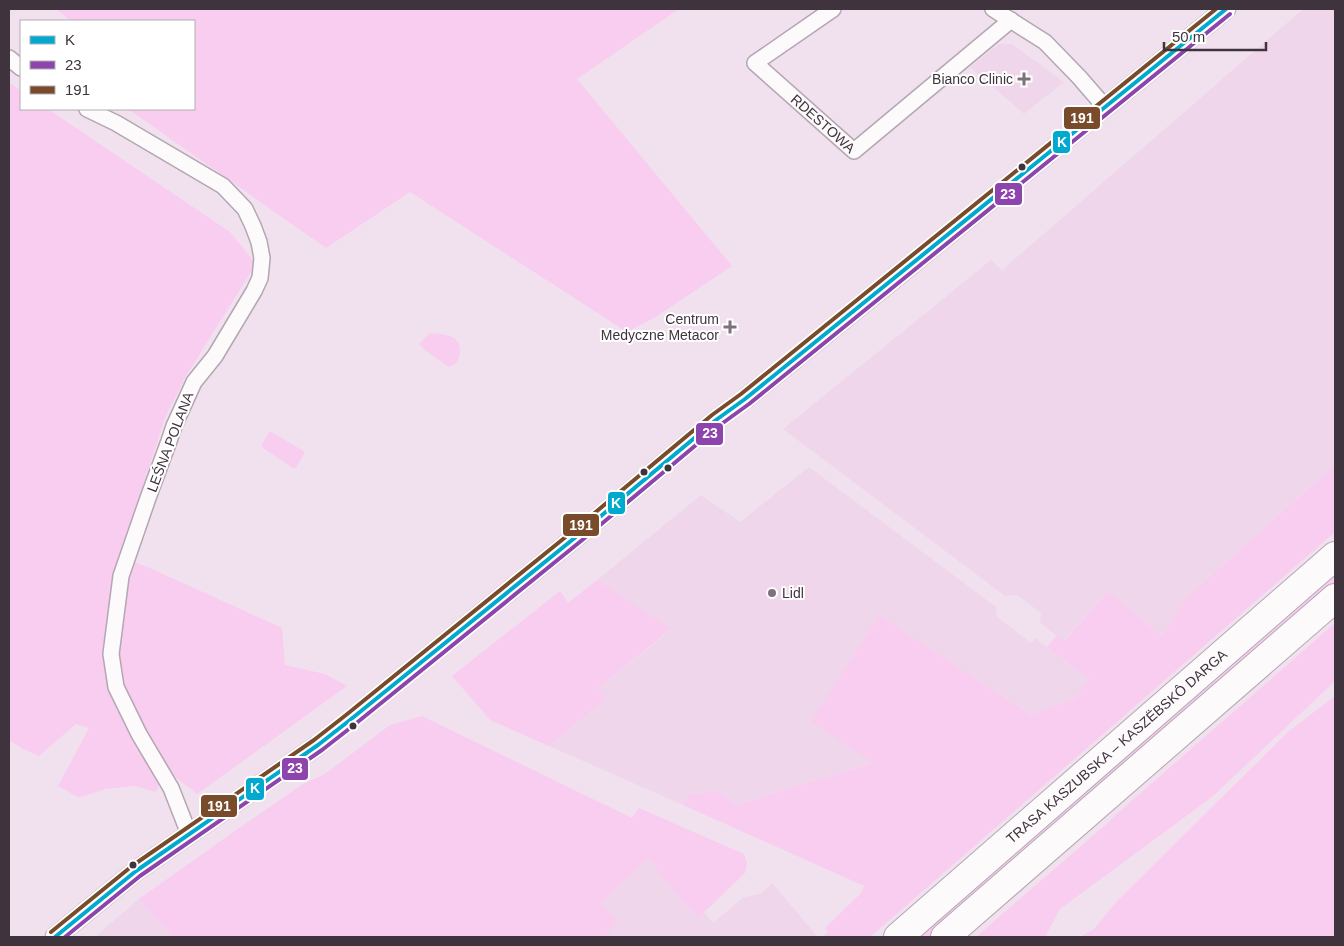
<svg xmlns="http://www.w3.org/2000/svg" width="1344" height="946" viewBox="0 0 1344 946" font-family="Helvetica,sans-serif">
<style>
.built{fill:#f0d6eb}
.green{fill:#f8cdf0}
.lines{fill:none;stroke-linecap:round;stroke-linejoin:round}
.minor-casing{stroke:#b3a7b1;stroke-width:18}
.tertiary-casing{stroke:#b3a7b1;stroke-width:21}
.motorway-casing{stroke:#b3a7b1;stroke-width:30}
.minor{stroke:#fdfafc;stroke-width:15}
.tertiary{stroke:#fdfafc;stroke-width:19}
.motorway{stroke:#fdfafc;stroke-width:28}
.bus-1-casing{stroke:#fff;stroke-width:8}
.bus-2-casing{stroke:#fff;stroke-width:8}
.bus-3-casing{stroke:#fff;stroke-width:8}
.bus-1{stroke:#00a9ce;stroke-width:4}
.bus-2{stroke:#8e44ad;stroke-width:4}
.bus-3{stroke:#7a4b2a;stroke-width:4}
.poi-dot{fill:#7d717b;stroke:#fff;stroke-width:2}
.bus-dot{fill:#3f343d;stroke:#fff;stroke-width:2}
.labels{text-anchor:middle;stroke-width:4;stroke-linejoin:round;paint-order:stroke}
.poi-label{font-size:14px;fill:#3f343d;stroke:#fff;text-anchor:end}
.street-label{font-size:14px;fill:#3f343d;stroke:#fff}
.line-badge{stroke:#fff;stroke-width:2}
.badge-label{font-size:14px;text-anchor:middle;font-weight:bold;fill:#fff}
</style>
<rect width="100%" height="100%" fill="#f1e1ee"/>
<!-- built -->
<g class="built">
<polygon points="1303,9 1335,9 1335,465 1185,599 1162,638 1108,591 1063,641 1040,623 1041,613 1017,595 1005,596 783,429 991,260 1002,270"/>
<polygon points="999,44 1012,44 1064,82 1024,114 970,67"/>
<polygon points="809,467 996,607 997,617 1031,643 1035,638 1089,679 1075,698 1031,715 880,615 873,763 736,805 688,795 683,805 549,746 606,699 598,688 671,630 597,580 701,495 740,522"/>
<polygon points="647,859 655,864 698,918 704,912 713,923 744,897 760,894 772,883 818,937 605,937 601,903"/>
<polygon points="139,899 173,937 95,937"/>
</g>
<!-- green -->
<g class="green">
<polygon points="56,9 679,9 577,79 732,266 654,318 627,332 410,192 326,248 128,109 194,109 194,21 71,21"/>
<polygon points="10,83 21,91 21,109 48,109 230,232 256,264 186,376 165,418 120,557 150,568 282,628 285,665 325,674 347,686 197,794 165,769 156,792 135,786 105,789 85,796 78,797 58,786 89,728 76,724 39,756 23,749 9,740 9,85"/>
<path d="M430,333C443,334 462,335 460,352C460,355 458,361 456,363C454,365 451,366 449,367L426,351L419,344Z"/>
<polygon points="270,431 305,452 296,468 293,468 263,448 262,444"/>
<polygon points="1335,465 1335,532 870,937 822,937 828,932 825,928 861,893 864,886 683,805 688,795 719,792 736,805 873,763 811,721 880,615 1031,715 1075,698 1089,679 1047,647 1056,636 1064,641 1108,591 1162,637 1185,599"/>
<polygon points="1335,571 1335,582 937,930 928,937 915,937"/>
<polygon points="597,580 671,629 598,688 606,699 549,746 490,720 452,676 560,591 568,603"/>
<polygon points="1335,623 1335,681 1212,797 1060,909 1045,937 976,937 1111,820 1111,819"/>
<polygon points="1335,696 1335,937 1080,937 1094,929 1117,901 1288,732"/>
<polygon points="422,716 632,818 639,808 744,854 747,863 745,873 698,918 657,871 655,864 647,859 601,903 617,921 605,937 173,937 139,899 229,835 303,784 325,774 390,725"/>
</g>
<g class="lines">
<!-- minor casing -->
<g class="minor-casing">
<g id="minor">
<path id="s1" d="M833,9L755,63L854,151L1011,20"/>
<polyline points="993,9 1045,42 1079,77 1105,107"/>
<polyline points="9,58 21,68"/>
<polyline points="87,109 116,123 223,186 245,209 253,226 259,242 262,258 260,278 254,291 215,356 194,382 174,426 169,441 148,498 121,576 111,654 116,687 139,734 171,788 189,834"/>
</g>
</g>
<!-- tertiary casing -->
<g class="tertiary-casing">
<polyline id="tertiary" points="55,937 136,871 318,745 350,720 577,536 716,420 745,399 902,272 1226,9"/>
</g>
<!-- motorway casing -->
<g class="motorway-casing">
<g id="motorway">
<path id="s2" d="M898,937L1335,556"/>
<polyline points="945,937 1335,598"/>
</g>
</g>
<!-- minor -->
<use href="#minor" class="minor"/>
<!-- tertiary -->
<use href="#tertiary" class="tertiary"/>
<!-- motorway -->
<use href="#motorway" class="motorway"/>
<!-- bus-1 casing -->
<g class="bus-1-casing">
<polyline id="bus-1" points="55,937 136,871 318,745 350,720 577,536 716,420 745,399 1226,9"/>
</g>
<!-- bus-2 casing -->
<g class="bus-2-casing">
<polyline id="bus-2" points="65,937 140,876 322,750 354,725 581,541 720,425 749,404 1230,14"/>
</g>
<!-- bus-3 casing -->
<g class="bus-3-casing">
<polyline id="bus-3" points="51,932 132,866 314,740 346,715 573,531 712,415 741,394 1216,9"/>
</g>
<!-- bus-1 -->
<use href="#bus-1" class="bus-1"/>
<!-- bus-2 -->
<use href="#bus-2" class="bus-2"/>
<!-- bus-3 -->
<use href="#bus-3" class="bus-3"/>
</g>
<!-- markers -->
<g class="poi-dot">
<path d="M1021.5 71.5h5v5h5v5h-5v5h-5v-5h-5v-5h5z"/>
<path d="M727.5 319.5h5v5h5v5h-5v5h-5v-5h-5v-5h5z"/>
<circle cx="772" cy="593" r="5"/>
</g>
<g class="bus-dot">
<circle cx="1022" cy="167" r="4.5"/>
<circle cx="668" cy="468" r="4.5"/>
<circle cx="644" cy="472" r="4.5"/>
<circle cx="353" cy="726" r="4.5"/>
<circle cx="133" cy="865" r="4.5"/>
</g>
<g class="labels">
<!-- poi labels -->
<g class="poi-label">
<text x="1013" y="84">Bianco Clinic</text>
<text x="719" y="324">Centrum<tspan x="719" dy="16">Medyczne Metacor</tspan></text>
<text x="782" y="598" text-anchor="start">Lidl</text>
</g>
<!-- street labels -->
<g class="street-label">
<text dy="5" stroke="none"><textPath href="#s1" startOffset="186">RDESTOWA</textPath></text>
<text transform="translate(170 442) rotate(-69)" y="5">LEŚNA POLANA</text>
<text dy="5" stroke="none"><textPath href="#s2" startOffset="290">TRASA KASZUBSKA – KASZËBSKÔ DARGA</textPath></text>
</g>
</g>
<g class="line-badge">
<rect x="1063" y="106" width="38" height="24" rx="5" fill="#7a4b2a"/>
<rect x="1052" y="130" width="19" height="24" rx="5" fill="#00a9ce"/>
<rect x="994" y="182" width="29" height="24" rx="5" fill="#8e44ad"/>
<rect x="695" y="422" width="29" height="24" rx="5" fill="#8e44ad"/>
<rect x="607" y="491" width="19" height="24" rx="5" fill="#00a9ce"/>
<rect x="562" y="513" width="38" height="24" rx="5" fill="#7a4b2a"/>
<rect x="281" y="757" width="28" height="24" rx="5" fill="#8e44ad"/>
<rect x="245" y="777" width="20" height="24" rx="5" fill="#00a9ce"/>
<rect x="200" y="794" width="38" height="24" rx="5" fill="#7a4b2a"/>
</g>
<g class="badge-label">
<text x="1082" y="123">191</text>
<text x="1062" y="147">K</text>
<text x="1008" y="199">23</text>
<text x="710" y="438">23</text>
<text x="616" y="508">K</text>
<text x="581" y="530">191</text>
<text x="295" y="773">23</text>
<text x="255" y="793">K</text>
<text x="219" y="811">191</text>
</g>
<!-- border -->
<rect width="1344" height="946" fill="none" stroke="#3f343d" stroke-width="20"/>
<!-- legend -->
<rect x="20" y="20" width="175" height="90" fill="#ffffff" stroke="#b2aeb1"/>
<rect x="30" y="36" width="25" height="8" fill="#00a9ce" stroke="#b2aeb1"/>
<text x="65" y="45" font-size="15" fill="#3f343d">K</text>
<rect x="30" y="61" width="25" height="8" fill="#8e44ad" stroke="#b2aeb1"/>
<text x="65" y="70" font-size="15" fill="#3f343d">23</text>
<rect x="30" y="86" width="25" height="8" fill="#7a4b2a" stroke="#b2aeb1"/>
<text x="65" y="95" font-size="15" fill="#3f343d">191</text>
<!-- scale -->
<path d="M1164 42v8h102v-8" fill="none" stroke="#3f343d" stroke-width="2.5"/>
<text x="1172" y="42" font-size="15" fill="#3f343d" stroke="#ffffff" stroke-width="4" paint-order="stroke">50 m</text>
</svg>
